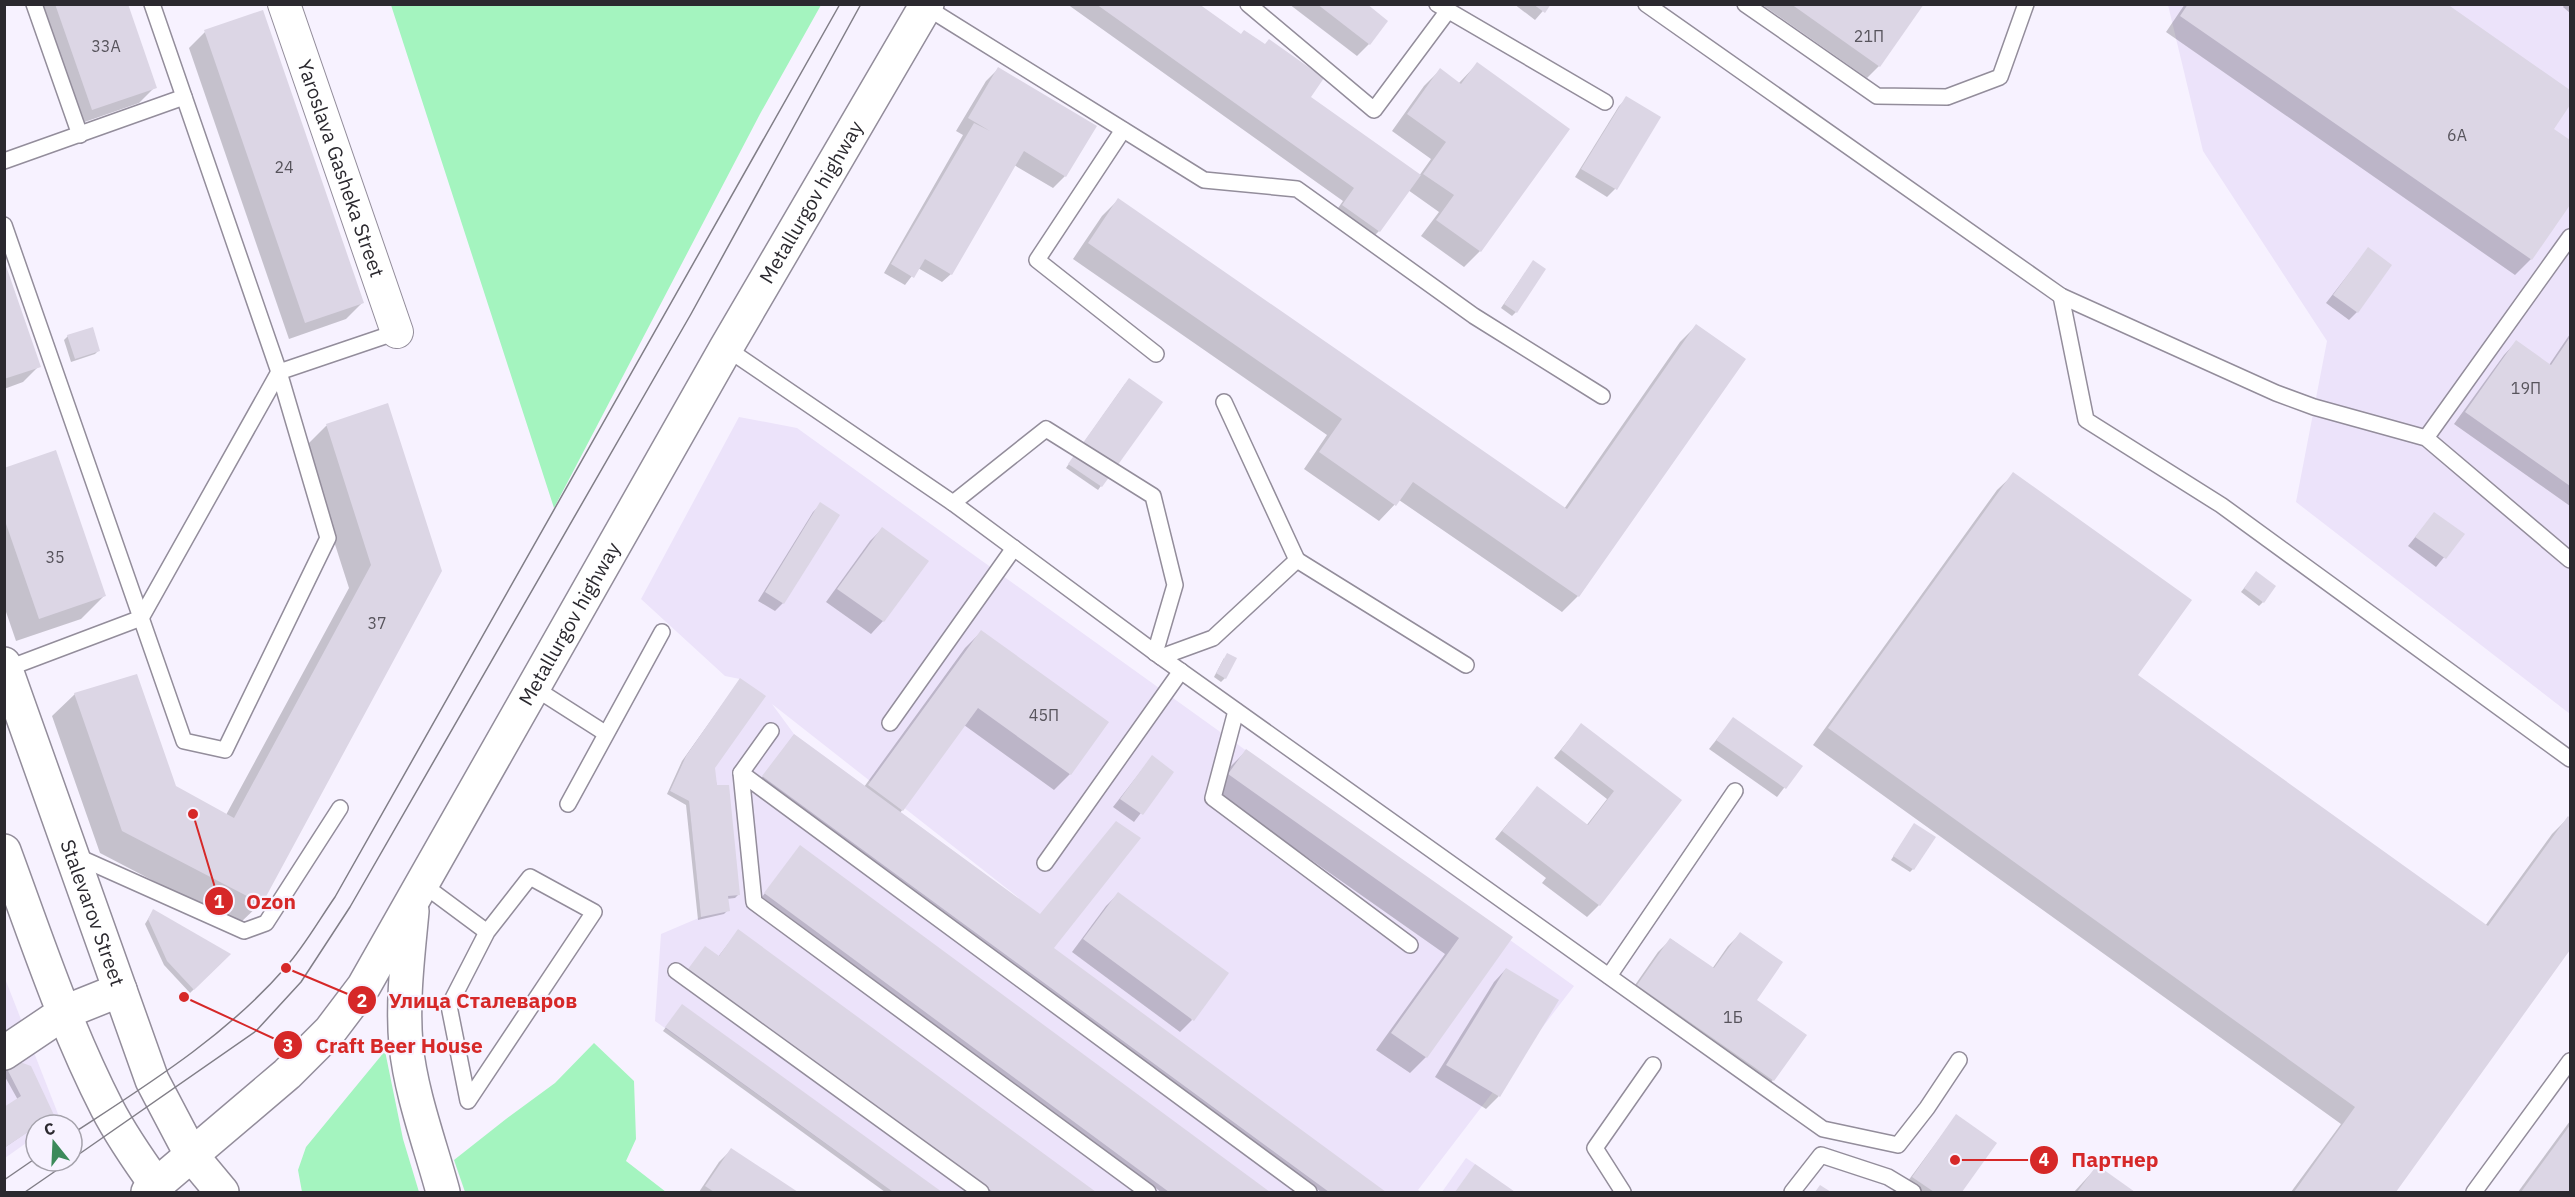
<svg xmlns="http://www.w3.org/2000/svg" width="2575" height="1197" viewBox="0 0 2575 1197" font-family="'IBM Plex Sans',sans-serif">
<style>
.built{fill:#ece3fa;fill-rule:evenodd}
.green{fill:#a4f4bf}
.shadow{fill:#0003}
.building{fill:#dcd6e5}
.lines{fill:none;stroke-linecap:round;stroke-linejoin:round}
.lane-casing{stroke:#938d9b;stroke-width:18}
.street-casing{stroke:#938d9b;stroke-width:34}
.secondary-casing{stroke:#938d9b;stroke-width:36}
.primary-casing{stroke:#938d9b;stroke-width:36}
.lane{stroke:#fff;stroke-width:15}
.street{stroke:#fff;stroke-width:32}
.secondary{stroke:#fff;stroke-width:33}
.primary{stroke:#fff;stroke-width:33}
.tram{stroke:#817e87;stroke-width:1.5}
.labels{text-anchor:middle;stroke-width:4.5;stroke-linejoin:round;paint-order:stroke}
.number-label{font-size:16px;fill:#57545c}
.street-label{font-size:20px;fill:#2b292f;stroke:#f7f2ff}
.leader{fill:none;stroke:#d62828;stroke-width:2}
.callout-dot{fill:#d62828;stroke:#f7f2ff;stroke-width:2}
.mark-label{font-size:18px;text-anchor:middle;font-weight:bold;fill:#fff}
.callout-label{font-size:21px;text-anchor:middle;font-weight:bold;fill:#d62828;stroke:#f7f2ff;stroke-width:4.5;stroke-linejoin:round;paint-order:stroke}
</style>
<rect width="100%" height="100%" fill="#f7f2ff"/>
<!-- built -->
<g class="built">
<polygon points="2168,5 2570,5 2570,714 2296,502 2327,341 2203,151"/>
<path d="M739,417L797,428L1574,986L1418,1190L1422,1192H893L655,1021L661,934L701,917L689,801L670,791L686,756L740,679L725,676L641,599ZM772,704L1019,898V899L794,734Z"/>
<polygon points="4,976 60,1119 52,1125 36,1125 36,1136 5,1158"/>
<polygon points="1466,1158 1475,1164 1515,1192 1442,1192"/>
</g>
<!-- green -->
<g class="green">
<polygon points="391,5 821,5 760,114 554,508"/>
<polygon points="594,1043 634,1081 636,1139 626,1161 666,1192 465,1192 454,1160 506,1119 555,1083"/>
<polygon points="385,1051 403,1139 419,1192 302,1192 298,1170 306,1147"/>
</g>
<!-- shadow -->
<g class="shadow">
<polygon points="34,4 127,4 155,87 139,103 76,125"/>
<polygon points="1067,4 1197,4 1308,97 1419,176 1431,159 1392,131 1424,86 1440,70 1458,84 1477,64 1480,251 1464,267 1421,236 1439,212 1408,190 1379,231 1367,243 1331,218 1343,201"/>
<polygon points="1289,4 1365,4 1369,44 1357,56"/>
<polygon points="1514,4 1549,4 1535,20"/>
<polygon points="1761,4 1922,4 1879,66 1867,78"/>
<polygon points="2185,4 2445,4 2570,92 2570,103 2552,129 2570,142 2570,202 2531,259 2515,275 2166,32"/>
<polygon points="2565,4 2570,4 2570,13 2563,7"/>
<polygon points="205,32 362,303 346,319 289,339 189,48"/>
<polygon points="998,69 1065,176 1053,188 1014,165 951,274 942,282 918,268 905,285 884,273 963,135 956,131 986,81"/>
<polygon points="1627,98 1615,189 1607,197 1575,177 1619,106"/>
<polygon points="1118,200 1564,509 1680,342 1696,326 1743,359 1578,596 1562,612 1399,500 1379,521 1304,469 1327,435 1073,259 1102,216"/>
<polygon points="2368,249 2357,312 2349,320 2326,303"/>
<polygon points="4,264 39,366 23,382 4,389"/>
<polygon points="1530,266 1516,312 1512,316 1501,308"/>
<polygon points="2570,334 2570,506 2454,424 2504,355 2516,342 2549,365"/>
<polygon points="68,336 99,350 95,354 71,362 64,340"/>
<polygon points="1125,384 1161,403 1098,490 1066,468"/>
<polygon points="387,404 441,571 261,903 238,925 100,853 52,716 75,694 174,787 226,815 349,588 304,448 326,426"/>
<polygon points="4,469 104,596 81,619 16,641 4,606"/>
<polygon points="2014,474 2136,675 2485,926 2552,834 2568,818 2570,819 2570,948 2394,1192 2291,1192 2341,1124 1813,745 1997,490"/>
<polygon points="821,504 783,603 775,611 758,601 813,512"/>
<polygon points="2434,514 2463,534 2436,567 2408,546"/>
<polygon points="882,529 926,561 883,621 871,634 826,602 870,541"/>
<polygon points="2253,577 2263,602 2259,606 2241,592"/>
<polygon points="981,632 1070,774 1054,790 964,725 900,813 1051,948 1384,1192 1321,1192 760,780 794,735 864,787 965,648"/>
<polygon points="1224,658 1225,678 1221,682 1214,677"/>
<polygon points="737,684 713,767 739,894 735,898 726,899 728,910 724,914 698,920 686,805 667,794 682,761"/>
<polygon points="1733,719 1801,766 1777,797 1709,749"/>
<polygon points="1581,725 1680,801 1599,905 1587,917 1542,883 1546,878 1495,839 1537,788 1586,826 1607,799 1554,758"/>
<polygon points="1246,751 1511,937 1426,1057 1410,1073 1376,1050 1445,954 1213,791 1230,767"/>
<polygon points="1152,757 1172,772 1134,822 1113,807"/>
<polygon points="1911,829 1913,869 1910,872 1891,860"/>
<polygon points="800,847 1268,1192 1161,1192 762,897"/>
<polygon points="1118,894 1192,1020 1180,1032 1072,952 1106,906"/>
<polygon points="153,911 229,955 190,993 164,965 145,924"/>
<polygon points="738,931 1094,1192 984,1192 686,973 702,952 718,957"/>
<polygon points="1740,934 1773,1080 1761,1092 1626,998 1658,952 1671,939 1712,969 1728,946"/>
<polygon points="1506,969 1557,1001 1498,1097 1486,1109 1435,1077 1494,982"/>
<polygon points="682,1006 939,1192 885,1192 663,1031"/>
<polygon points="30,1067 52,1115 4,1148 4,1109 18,1100 4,1075 4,1070"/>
<polygon points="1956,1116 1995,1144 1961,1192 1915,1192 1905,1185"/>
<polygon points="2570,1121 2570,1192 2518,1192"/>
<polygon points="731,1150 795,1192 699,1192 719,1162"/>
<polygon points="1475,1166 1512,1192 1456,1192"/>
<polygon points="2097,1167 2133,1192 2074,1192"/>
</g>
<!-- building -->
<g class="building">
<polygon points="55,4 128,4 157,88 92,110"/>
<polygon points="1096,4 1199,4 1241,34 1244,30 1265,44 1269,39 1324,78 1311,97 1421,175 1380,232 1342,205 1354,188"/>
<polygon points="1317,4 1367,4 1388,21 1370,45"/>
<polygon points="1533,4 1551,4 1545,13"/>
<polygon points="1791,4 1924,4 1880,67"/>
<polygon points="2188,4 2447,4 2570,90 2570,105 2554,129 2570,140 2570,205 2532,260 2180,16"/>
<polygon points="263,10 364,303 305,323 204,30"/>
<polygon points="1477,62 1570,129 1481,252 1436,220 1454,195 1423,174 1446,142 1407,114 1440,68 1461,84"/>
<polygon points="998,67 1097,126 1066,177 1024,151 952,275 925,259 914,278 891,264 974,123 990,131 968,118"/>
<polygon points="1626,96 1661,117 1617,190 1581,169"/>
<polygon points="1118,198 1567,509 1696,324 1746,359 1579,597 1413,482 1396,506 1319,452 1342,419 1088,243"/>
<polygon points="2368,247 2392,265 2358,313 2333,295"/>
<polygon points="4,260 41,367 4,379"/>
<polygon points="1533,260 1546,269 1517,313 1504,304"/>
<polygon points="93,327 100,351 75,359 67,335"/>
<polygon points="2570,337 2570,486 2465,412 2516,340 2551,365"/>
<polygon points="1129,378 1163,402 1102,487 1068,464"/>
<polygon points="388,403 442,571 262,904 122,831 74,693 137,674 176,786 234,818 371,565 326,424"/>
<polygon points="56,450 106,596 39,619 4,518 4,468"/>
<polygon points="2013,472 2192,600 2138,675 2488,926 2568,816 2570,818 2570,950 2396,1192 2294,1192 2355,1107 1828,728"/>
<polygon points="820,502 840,515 784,604 765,592"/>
<polygon points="2434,512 2465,534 2446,559 2415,537"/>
<polygon points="882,527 929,561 884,622 837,589"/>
<polygon points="2256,571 2276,586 2264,603 2244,588"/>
<polygon points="981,630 1109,722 1071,775 978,708 903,811 868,785"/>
<polygon points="1227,653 1237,658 1226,679 1216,673"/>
<polygon points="740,678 766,696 715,768 717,785 729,785 740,895 728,896 730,911 701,917 689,801 670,791 686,756"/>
<polygon points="1733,717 1803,766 1786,789 1716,740"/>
<polygon points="1581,723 1682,800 1600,906 1502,831 1537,786 1588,825 1614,791 1561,750"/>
<polygon points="794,734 1040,914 1116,821 1141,838 1054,948 1386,1192 1329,1192 762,776"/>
<polygon points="1246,749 1513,937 1427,1058 1391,1033 1459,938 1228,774"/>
<polygon points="1152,755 1174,772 1143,815 1120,799"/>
<polygon points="1914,823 1936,837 1914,870 1893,856"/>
<polygon points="800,845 1270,1192 1169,1192 764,893"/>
<polygon points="1118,892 1229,973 1194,1021 1083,939"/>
<polygon points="153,909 231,954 194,990 167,961 148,919"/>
<polygon points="738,929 1096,1192 993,1192 688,969 705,946 719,956"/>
<polygon points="1740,932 1783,962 1757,1000 1807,1035 1774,1081 1637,985 1670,938 1714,968"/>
<polygon points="1506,968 1559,1000 1500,1097 1446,1065"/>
<polygon points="682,1004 942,1192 893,1192 665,1027"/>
<polygon points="17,1061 31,1066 54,1115 4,1148 4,1107 21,1096 6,1067"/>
<polygon points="1956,1114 1997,1143 1962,1192 1934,1192 1912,1177"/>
<polygon points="2570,1125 2570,1192 2521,1192"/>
<polygon points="731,1148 798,1192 714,1192 705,1186"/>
<polygon points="1475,1164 1515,1192 1455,1192"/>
<polygon points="2097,1165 2135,1192 2077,1192"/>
<polygon points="1820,1185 1831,1192 1815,1192"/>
</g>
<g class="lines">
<!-- lane casing -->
<g class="lane-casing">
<g id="lane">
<polyline points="34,4 80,135"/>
<polyline points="1248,4 1374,110 1447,12"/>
<polyline points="1437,4 1605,102"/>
<polyline points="1646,4 2061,296 2276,393 2314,407 2426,438 2570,560"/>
<polyline points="1745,4 1877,96 1947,97 2000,77 2026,4"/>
<polyline points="926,7 1204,180 1297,189 1474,316 1602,396"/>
<polyline points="1123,130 1037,260 1156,354"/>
<polyline points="4,161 184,97"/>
<polyline points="4,225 184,741 225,750 328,538 279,372 152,4"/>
<polyline points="2061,296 2086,420 2221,505 2570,759"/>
<polyline points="726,348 953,503 1161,657 1823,1129 1898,1145 1927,1108 1959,1060"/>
<polyline points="1224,402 1297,560"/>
<polyline points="2426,438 2570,237"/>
<polyline points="953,503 1046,429 1153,496 1175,585 1155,653"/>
<polyline points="1161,657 1213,638 1297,560 1466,665"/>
<polyline points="6,669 141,618 279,372 397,332"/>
<polyline points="533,687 605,733"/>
<polyline points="1236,711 1213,798 1410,945"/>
<polyline points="890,723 1014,548"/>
<polyline points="771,731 741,773 754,902 1148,1192"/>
<polyline points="741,773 1309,1192"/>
<polyline points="568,804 662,632"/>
<polyline points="74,855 244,931 266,923 340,808"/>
<polyline points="1045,863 1181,671"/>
<polyline points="421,883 487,932 449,1006 468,1101 594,912 530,877 487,932"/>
<polyline points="676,971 981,1192"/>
<polyline points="1609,976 1735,791"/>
<polyline points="1623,1192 1595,1148 1653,1065"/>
<polyline points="1792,1192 1821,1155 1888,1177 1913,1192"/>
<polyline points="2474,1192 2570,1061"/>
</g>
</g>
<!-- street casing -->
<g class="street-casing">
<g id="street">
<path id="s1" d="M284,4L397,332"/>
</g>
</g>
<!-- secondary casing -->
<g class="secondary-casing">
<g id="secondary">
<path id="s2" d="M4,664L152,1080L192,1156"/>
<path d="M4,851C36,938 65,1026 107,1108C121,1135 139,1161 157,1186"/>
<polyline points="4,1053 65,1012 120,990"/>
</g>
</g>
<!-- primary casing -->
<g class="primary-casing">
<g id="primary">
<path d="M412,911C408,955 402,1000 406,1045C411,1094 430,1144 443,1192"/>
<polyline points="192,1156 222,1192"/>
<path id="s3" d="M148,1192L287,1074L330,1031L364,986L726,348L927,4"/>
</g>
</g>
<!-- lane -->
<use href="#lane" class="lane"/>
<!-- street -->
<use href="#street" class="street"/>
<!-- secondary -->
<use href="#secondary" class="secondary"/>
<!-- primary -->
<use href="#primary" class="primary"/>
<!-- tram -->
<g class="tram">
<path d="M72,1134C147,1085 226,1036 285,968C304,947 319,920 335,897L840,4"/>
<polyline points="72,1159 256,1031 301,982 350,907 691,314 861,4"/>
<polyline points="4,1180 36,1158"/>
<polyline points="25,1192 70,1161"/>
</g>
</g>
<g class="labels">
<!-- number labels -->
<g class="number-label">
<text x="1869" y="42">21П</text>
<text x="106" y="52">33А</text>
<text x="2457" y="141">6А</text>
<text x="284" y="173">24</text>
<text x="2526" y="394">19П</text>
<text x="55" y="563">35</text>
<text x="377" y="629">37</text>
<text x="1044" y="721">45П</text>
<text x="1733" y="1023">1Б</text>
</g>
<!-- street labels -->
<g class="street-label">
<text dy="7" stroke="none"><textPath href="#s1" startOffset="174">Yaroslava Gasheka Street</textPath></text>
<text dy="7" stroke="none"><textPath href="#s3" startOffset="1202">Metallurgov highway</textPath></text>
<text dy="7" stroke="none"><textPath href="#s3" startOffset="716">Metallurgov highway</textPath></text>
<text dy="7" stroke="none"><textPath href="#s2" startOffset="264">Stalevarov Street</textPath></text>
</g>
</g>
<!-- callouts -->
<path class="leader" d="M193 814L219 901M286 968L362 1000M184 997L288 1045M1955 1160L2044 1160"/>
<g class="callout-dot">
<circle cx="193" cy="814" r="6"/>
<circle cx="286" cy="968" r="6"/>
<circle cx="184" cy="997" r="6"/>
<circle cx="1955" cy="1160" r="6"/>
<circle cx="219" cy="901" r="15"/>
<circle cx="362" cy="1000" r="15"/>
<circle cx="288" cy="1045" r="15"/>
<circle cx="2044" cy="1160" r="15"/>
</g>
<g class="mark-label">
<text x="219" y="908">1</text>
<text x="362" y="1007">2</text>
<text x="288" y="1052">3</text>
<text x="2044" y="1166">4</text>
</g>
<g class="callout-label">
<text x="271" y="909">Ozon</text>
<text x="483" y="1008">Улица Сталеваров</text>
<text x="399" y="1053">Craft Beer House</text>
<text x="2115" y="1167">Партнер</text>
</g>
<!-- border -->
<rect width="2575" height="1197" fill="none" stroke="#2b292f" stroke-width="12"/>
<!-- north arrow -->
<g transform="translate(54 1143) rotate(342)"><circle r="28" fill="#f7f2ff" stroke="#a5a2ac" stroke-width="1.5"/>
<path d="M0-4.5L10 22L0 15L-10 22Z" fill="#3b8a5a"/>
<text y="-9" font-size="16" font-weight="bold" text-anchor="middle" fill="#2b292f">С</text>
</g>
</svg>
